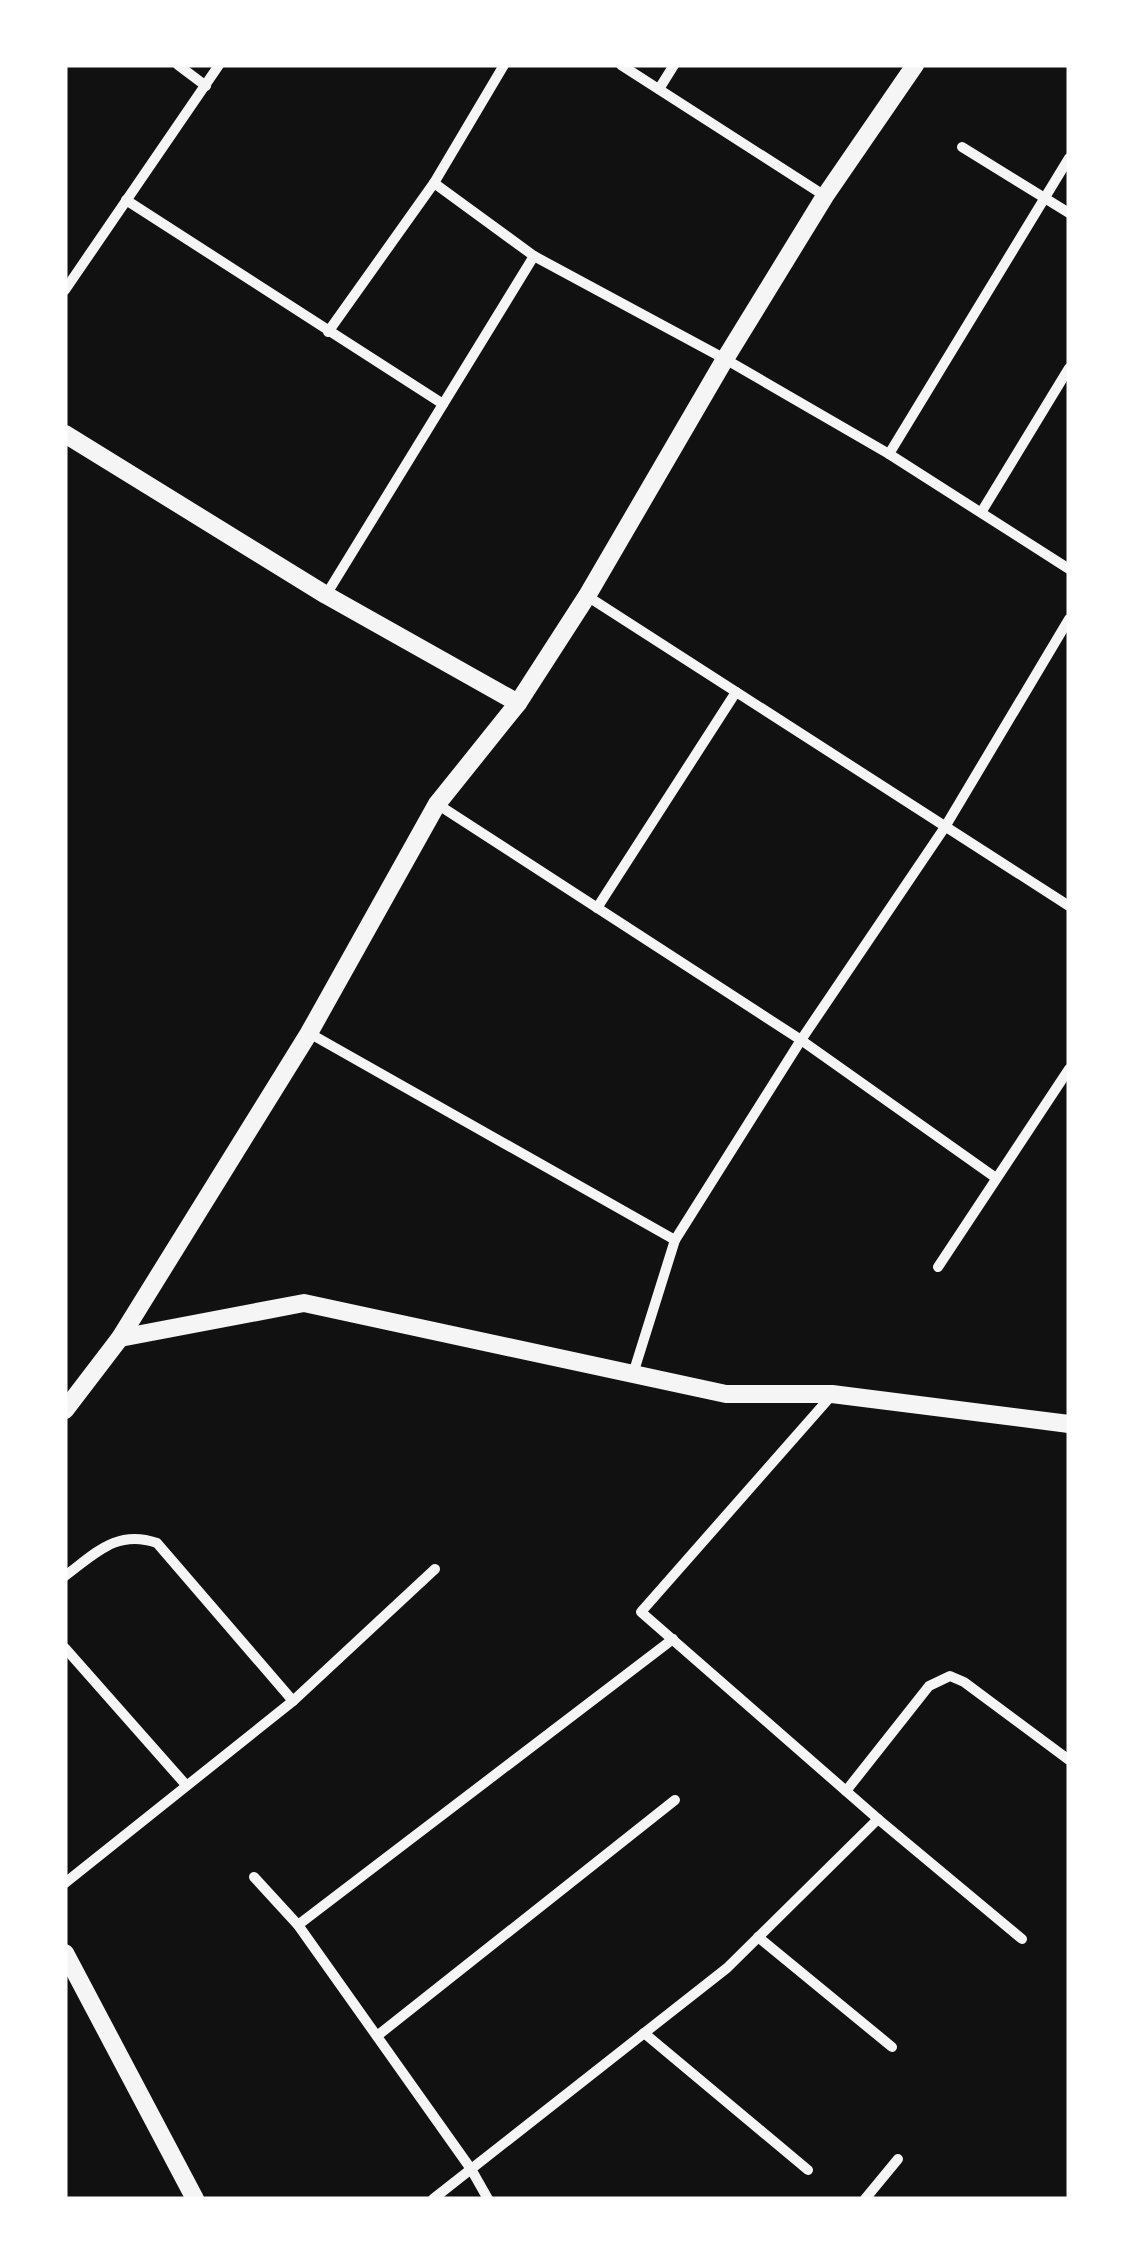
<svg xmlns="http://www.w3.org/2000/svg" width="1134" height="2264" viewBox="0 0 1134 2264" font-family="'Alegreya Sans',sans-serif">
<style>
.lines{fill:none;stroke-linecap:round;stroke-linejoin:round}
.minor{stroke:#f5f5f5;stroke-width:10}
.tertiary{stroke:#f5f5f5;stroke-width:18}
</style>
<rect width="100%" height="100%" fill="#111"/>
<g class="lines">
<!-- minor -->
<g class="minor">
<polyline points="178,65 206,86"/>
<polyline points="621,65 825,196"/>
<polyline points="659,89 674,65"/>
<polyline points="962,147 1069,213"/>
<polyline points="434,183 534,256 725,359 889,454 1069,569"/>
<polyline points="126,200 443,404"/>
<polyline points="65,290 219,65"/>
<polyline points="328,332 434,183 504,65"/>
<polyline points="889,454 1069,158"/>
<polyline points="982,511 1069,368"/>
<polyline points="326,595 534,256"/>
<polyline points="587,596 1069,906"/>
<polyline points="437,804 801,1040 996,1178"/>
<polyline points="597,908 736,692"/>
<polyline points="309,1033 675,1240"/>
<polyline points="938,1267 1069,1069"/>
<polyline points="633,1374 675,1240 801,1040 945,827 1069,619"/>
<path d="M65,1576C96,1553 117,1529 157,1543L293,1701"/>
<polyline points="65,1648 186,1785"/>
<polyline points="846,1791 929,1686 950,1676 964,1682 1069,1760"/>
<polyline points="878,1819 1022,1939"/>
<polyline points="254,1877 298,1925 471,2169 488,2199"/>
<polyline points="65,1883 293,1701 435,1569"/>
<polyline points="298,1925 673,1639"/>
<polyline points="758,1937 892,2047"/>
<polyline points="644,2033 808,2170"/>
<polyline points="377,2036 675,1800"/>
<polyline points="433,2199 727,1968 878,1819 641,1612 832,1395"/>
<polyline points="865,2199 898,2159"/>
</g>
<!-- tertiary -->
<g class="tertiary">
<polyline points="65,434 326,595 518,703"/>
<polyline points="120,1338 304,1303 726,1394 832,1394 1069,1424"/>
<polyline points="65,1410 120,1338 309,1033 437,804 518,703 587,596 725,359 825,196 915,65"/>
<polyline points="65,1953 195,2199"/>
</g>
</g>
<!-- border -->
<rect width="1134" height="2264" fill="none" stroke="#ffffff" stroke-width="135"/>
</svg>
